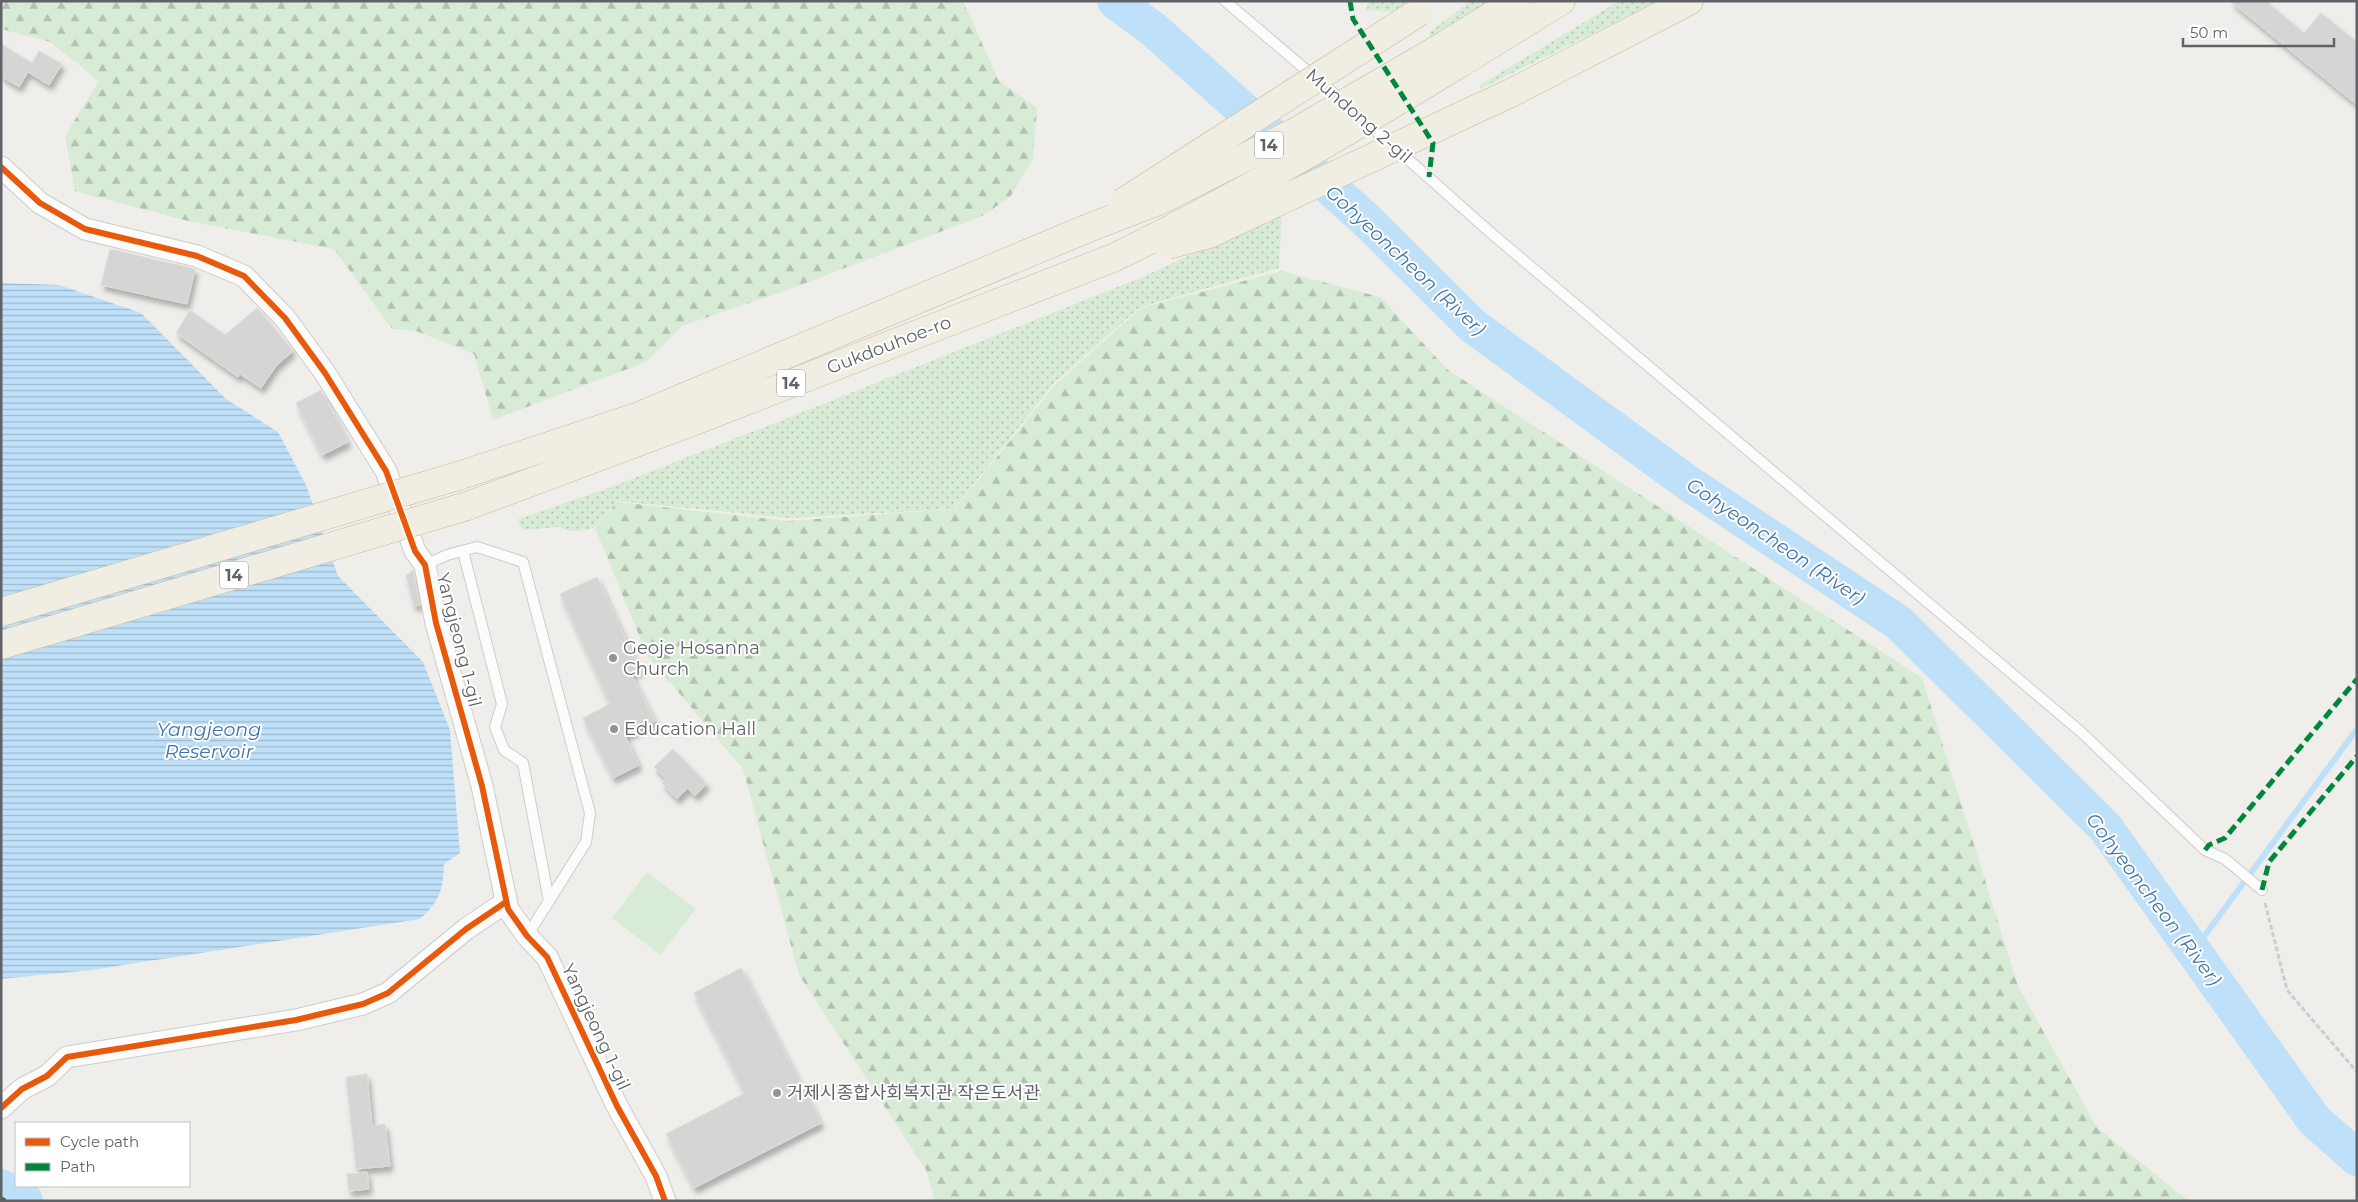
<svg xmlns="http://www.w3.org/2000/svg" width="2358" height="1202" viewBox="0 0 2358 1202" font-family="Montserrat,'Noto Sans KR',sans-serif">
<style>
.grass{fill:url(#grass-dots)}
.forest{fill:url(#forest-firs)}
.pitch{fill:#d8ebd6}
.water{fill:url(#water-rules)}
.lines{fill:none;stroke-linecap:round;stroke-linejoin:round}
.stream{stroke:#bfe0f9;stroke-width:6}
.river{stroke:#bfe0f9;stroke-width:36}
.building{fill:#d6d5d3;stroke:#deddd9;filter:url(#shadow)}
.lane-casing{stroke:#cbcccc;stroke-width:12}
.street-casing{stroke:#cbcccc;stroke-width:23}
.highway-casing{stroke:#c8b996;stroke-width:29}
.path{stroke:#cacfcc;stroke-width:3;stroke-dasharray:5 2.5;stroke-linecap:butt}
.lane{stroke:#fdfcfc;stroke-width:10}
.street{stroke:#fdfcfc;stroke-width:21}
.highway{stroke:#f0ede3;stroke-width:28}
.highway-bridge-casing{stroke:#c8b996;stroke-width:29;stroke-linecap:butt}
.highway-bridge{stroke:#f0ede3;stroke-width:28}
.quiet{stroke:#00873e;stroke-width:5;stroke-dasharray:10 5;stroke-linecap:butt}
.cycleway-casing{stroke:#fff;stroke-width:9}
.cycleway{stroke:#e8590c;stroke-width:6}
.poi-dot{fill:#919496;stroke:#fff;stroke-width:2}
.labels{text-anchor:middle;stroke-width:4;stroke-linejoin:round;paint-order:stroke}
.shield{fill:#fff;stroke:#8f9295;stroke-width:1}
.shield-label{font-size:16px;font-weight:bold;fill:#5f6368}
.street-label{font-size:18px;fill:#5f6368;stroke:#fff}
.poi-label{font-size:18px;fill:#5f6368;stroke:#fff;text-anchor:start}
.water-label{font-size:19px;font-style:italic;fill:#4174aa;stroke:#fff}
</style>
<defs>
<pattern id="grass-dots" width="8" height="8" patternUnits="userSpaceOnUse" patternTransform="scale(1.25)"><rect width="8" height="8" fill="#d8ebd6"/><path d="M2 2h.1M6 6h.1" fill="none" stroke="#b2c2b1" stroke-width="1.8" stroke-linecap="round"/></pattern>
<pattern id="forest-firs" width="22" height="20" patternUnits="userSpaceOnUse" patternTransform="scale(1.25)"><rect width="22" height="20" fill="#d8ebd6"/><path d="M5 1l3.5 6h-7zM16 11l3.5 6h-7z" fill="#b2c2b1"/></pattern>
<pattern id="water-rules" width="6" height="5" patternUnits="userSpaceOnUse" patternTransform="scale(1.25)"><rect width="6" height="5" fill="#bfe0f9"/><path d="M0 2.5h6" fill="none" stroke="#9eb9cd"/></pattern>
<filter id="shadow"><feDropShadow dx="3" dy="5.5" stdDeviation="2.5" flood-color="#0004"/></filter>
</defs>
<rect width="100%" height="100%" fill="#efeeea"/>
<!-- grass -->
<g class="grass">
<polygon points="1368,1 1423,1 1399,12 1367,10"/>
<polygon points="1470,1 1498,1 1429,39 1430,32"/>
<polygon points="1619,1 1658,1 1480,89 1480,85"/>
<polygon points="1282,213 1279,268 1140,307 1054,383 954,509 789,518 617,501 594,528 582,531 570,531 559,527 522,530 518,519 606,489 770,425 1138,279"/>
</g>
<!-- forest -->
<g class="forest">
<polygon points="1,1 963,1 999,81 1037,108 1033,159 1010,197 982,216 782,292 682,326 646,362 493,420 474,354 416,331 392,329 334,249 188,221 75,191 65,136 99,81 50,42 1,29"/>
<polygon points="1281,271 1380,297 1448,370 1922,678 2018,986 2097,1128 2189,1201 935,1201 926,1170 799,975 743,769 647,655 595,528 617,502 788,521 955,509 1056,384 1141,308"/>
</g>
<!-- pitch -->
<polygon class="pitch" points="647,872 696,909 660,955 612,918"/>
<!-- water -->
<path class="water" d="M1,283L59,285L141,313L226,399L278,432L306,485L338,576L423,662L450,730L460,853L444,864C443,890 440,901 420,919L91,970L1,979Z"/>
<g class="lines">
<!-- stream -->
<polyline class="stream" points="2194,950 2357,729"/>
<!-- river -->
<g class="river">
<polyline points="1115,1 1154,30 1364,218 1473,326 1688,483 1899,623 2105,827 2314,1120 2357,1158"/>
<polyline points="1,1187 25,1201"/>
</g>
</g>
<!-- building -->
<g class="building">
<polygon points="2230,1 2266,1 2304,33 2321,13 2357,42 2357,105"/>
<polygon points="1,44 32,63 39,51 62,64 49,85 28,72 19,87 1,76"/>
<polygon points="110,249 195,269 187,304 101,285"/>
<polygon points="257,308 293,351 276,366 261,388 240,374 238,377 176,333 190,310 225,335"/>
<polygon points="321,390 348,442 322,455 296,403"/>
<polygon points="413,570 420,605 414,606 406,576"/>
<polygon points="597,577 640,670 631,674 655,721 625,736 639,765 613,778 583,718 610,704 560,594"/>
<polygon points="673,749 707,784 695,796 688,788 677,799 662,783 666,779 654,767"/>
<polygon points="741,968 821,1123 694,1188 666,1134 745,1093 694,993"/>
<polygon points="367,1074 372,1126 385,1124 390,1166 356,1169 346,1077"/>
<polygon points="367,1172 369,1189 349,1191 347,1174"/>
</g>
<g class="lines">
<!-- lane casing -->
<g class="lane-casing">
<g id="lane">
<polyline points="1225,1 1344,102"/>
<polyline points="1366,122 1491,233 2081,732 2205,850 2225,859 2262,890"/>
<polyline points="463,551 502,704 495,727 504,750 523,763 549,901"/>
<polyline points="425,565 447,555 477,547 523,562 590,813 586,842 527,936"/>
</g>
</g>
<!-- street casing -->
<g class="street-casing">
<g id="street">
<polyline points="1,167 40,203 85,229 197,256 244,276 285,318 325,373 386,471 415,551 425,565 436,623 482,786 508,909 527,936 547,957 617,1106 656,1176 665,1201"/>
<polyline points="1,1108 22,1089 47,1076 67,1057 296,1020 363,1004 388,993 466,929 506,902"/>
</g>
</g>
<!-- highway casing -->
<g class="highway-casing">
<g id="highway">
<polyline points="1445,45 1516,1"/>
<polyline points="1462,62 1561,1"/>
<polyline points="1474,110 1511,93 1689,1"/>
<polyline points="458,476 639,416 1086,229"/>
<polyline points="467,506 692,422 1113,258"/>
</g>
</g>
<!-- path -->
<polyline class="path" points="2265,903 2287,990 2357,1072"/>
<!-- lane -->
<use href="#lane" class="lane"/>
<!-- street -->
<use href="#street" class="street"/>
<!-- highway -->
<use href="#highway" class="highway"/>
<!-- highway-bridge casing -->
<g class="highway-bridge-casing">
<g id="highway-bridge">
<polyline points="1122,203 1419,12"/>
<polyline points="1086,229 1161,200 1295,132 1445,45"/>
<polyline points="1168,245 1209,234 1474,110"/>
<path d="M1113,258C1235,199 1347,132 1462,62"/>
<polyline points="1,612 458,476"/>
<polyline points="1,645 467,506"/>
</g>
</g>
<!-- highway-bridge -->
<use href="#highway-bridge" class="highway-bridge"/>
<!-- quiet -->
<g class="quiet">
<polyline points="1350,1 1353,19 1433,143 1429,177"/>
<polyline points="2205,850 2209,845 2225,838 2357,679"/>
<polyline points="2262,890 2269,862 2357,756"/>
<polyline points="1,1199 5,1201"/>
</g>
<!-- cycleway casing -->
<g class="cycleway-casing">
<g id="cycleway">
<polyline points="1,167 40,203 85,229 197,256 244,276 285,318 325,373 386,471 415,551 425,565 436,623 482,786 508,909 527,936 547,957 617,1106 656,1176 665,1201"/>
<polyline points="1,1108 22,1089 47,1076 67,1057 296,1020 363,1004 388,993 466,929 506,902"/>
</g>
</g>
<!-- cycleway -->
<use href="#cycleway" class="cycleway"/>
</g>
<!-- markers -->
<g class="poi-dot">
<circle cx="613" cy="658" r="5"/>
<circle cx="614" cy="729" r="5"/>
<circle cx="777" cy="1093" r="5"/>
</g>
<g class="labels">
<!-- shield labels -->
<g class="shield">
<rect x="1255" y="131.5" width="28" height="27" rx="4"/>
<rect x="777" y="369.5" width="28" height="27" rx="4"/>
<rect x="220" y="561.5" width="28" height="27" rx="4"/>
</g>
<g class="shield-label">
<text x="1269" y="151">14</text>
<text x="791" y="389">14</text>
<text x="234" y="581">14</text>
</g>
<!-- street labels -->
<g class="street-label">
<text transform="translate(1359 116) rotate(41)" y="6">Mundong 2-gil</text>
<text transform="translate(889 345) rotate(-21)" y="6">Gukdouhoe-ro</text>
<text transform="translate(459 640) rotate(76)" y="6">Yangjeong 1-gil</text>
<text transform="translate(596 1027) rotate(65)" y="6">Yangjeong 1-gil</text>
</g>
<!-- poi labels -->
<g class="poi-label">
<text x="623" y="654">Geoje Hosanna<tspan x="623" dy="21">Church</tspan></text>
<text x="624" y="735">Education Hall</text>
<text x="787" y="1099">거제시종합사회복지관 작은도서관</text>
</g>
<!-- water labels -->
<g class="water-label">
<text transform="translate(1406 260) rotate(43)" y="7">Gohyeoncheon (River)</text>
<text transform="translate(1776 541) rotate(34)" y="7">Gohyeoncheon (River)</text>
<text x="209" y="736">Yangjeong<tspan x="209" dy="22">Reservoir</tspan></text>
<text transform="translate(2154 899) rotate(53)" y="7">Gohyeoncheon (River)</text>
</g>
</g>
<!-- border -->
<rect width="2358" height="1202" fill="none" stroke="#5f6368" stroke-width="5"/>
<!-- legend -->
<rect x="15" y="1122" width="175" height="65" fill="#ffffff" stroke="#bfc1c3"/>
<rect x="25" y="1138" width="25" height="8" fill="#e8590c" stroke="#bfc1c3"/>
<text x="60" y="1147" font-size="15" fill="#5f6368">Cycle path</text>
<rect x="25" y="1163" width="25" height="8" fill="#00873e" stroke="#bfc1c3"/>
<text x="60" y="1172" font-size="15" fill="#5f6368">Path</text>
<!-- scale -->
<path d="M2183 38v8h151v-8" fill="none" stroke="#5f6368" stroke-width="2.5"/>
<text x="2190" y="38" font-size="15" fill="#5f6368" stroke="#ffffff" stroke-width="4" paint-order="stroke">50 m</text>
</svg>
